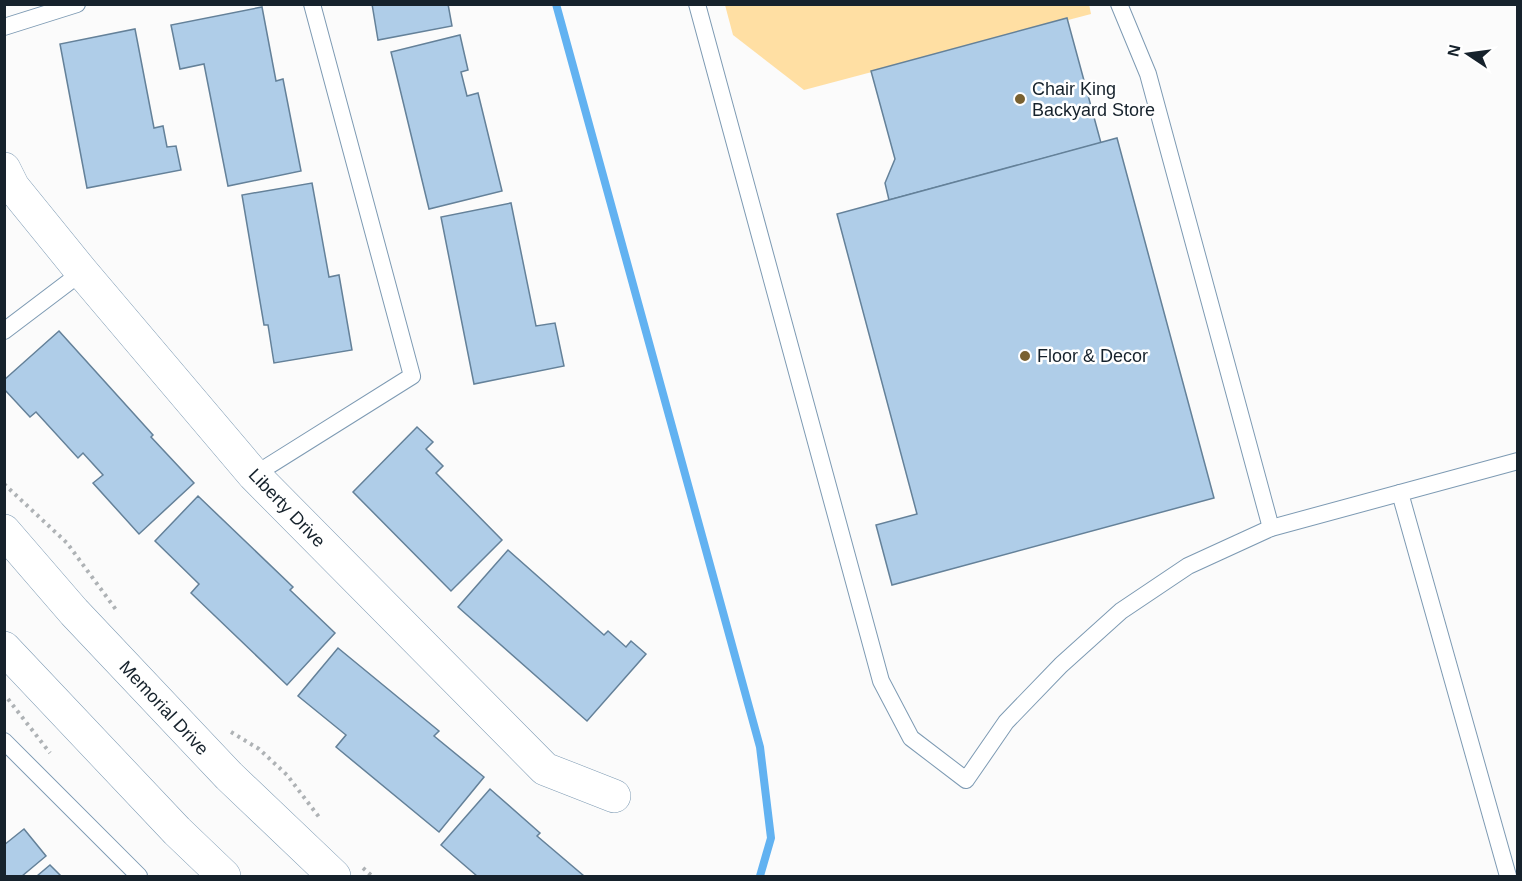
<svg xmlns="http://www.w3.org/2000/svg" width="1522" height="881" viewBox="0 0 1522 881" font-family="Helvetica,sans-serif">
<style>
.green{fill:#ffdfa3}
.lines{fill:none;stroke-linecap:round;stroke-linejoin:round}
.stream{stroke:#62b2f1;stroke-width:8}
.building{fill:#afcde8;stroke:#648199;stroke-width:1.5}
.lane-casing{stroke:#7d9ab3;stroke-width:18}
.street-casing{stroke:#7d9ab3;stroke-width:34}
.secondary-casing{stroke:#7d9ab3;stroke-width:34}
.path{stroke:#aeb2b5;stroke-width:4;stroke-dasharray:3 4.5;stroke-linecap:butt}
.lane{stroke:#fff;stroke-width:16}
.street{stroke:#fff;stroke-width:33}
.secondary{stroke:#fff;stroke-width:33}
.poi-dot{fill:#796131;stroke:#fff;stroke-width:2}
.labels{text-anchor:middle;stroke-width:5;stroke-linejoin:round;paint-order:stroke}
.poi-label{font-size:18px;fill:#16222c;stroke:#fff;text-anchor:start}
.street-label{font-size:18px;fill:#16222c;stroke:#fff}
</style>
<rect width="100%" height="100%" fill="#fbfbfb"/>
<!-- green -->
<polygon class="green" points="1089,4 1091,14 804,90 733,35 725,5"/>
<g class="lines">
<!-- stream -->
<polyline class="stream" points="556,4 760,747 771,838 760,876"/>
</g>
<!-- building -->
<g class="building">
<polygon points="372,4 448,4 452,26 378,40"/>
<polygon points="262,7 276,81 283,79 301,171 228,186 204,64 180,69 171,25"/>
<polygon points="1067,18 1101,143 889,200 885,183 895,159 871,71"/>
<polygon points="135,29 154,128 163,126 167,147 176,146 181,170 87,188 60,44"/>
<polygon points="460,35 468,70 461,72 467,96 478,93 502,191 429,209 391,52"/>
<polygon points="1117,138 1214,498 892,585 876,525 917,514 837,214"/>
<polygon points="312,183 329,277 339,275 352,350 274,363 268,325 264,325 242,195"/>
<polygon points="511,203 536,326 555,323 564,366 474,384 441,217"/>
<polygon points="59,331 153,435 151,437 194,483 139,534 93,483 103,475 83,453 78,458 36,412 30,417 4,389 4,380"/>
<polygon points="417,427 433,442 426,449 443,466 436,473 502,540 451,591 353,492"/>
<polygon points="198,496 293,587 290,590 335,633 287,685 191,593 199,584 155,541"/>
<polygon points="508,550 604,635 608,631 626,647 631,641 646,654 587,721 458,607"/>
<polygon points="338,648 439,731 434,736 484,777 439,832 336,747 346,735 298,696"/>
<polygon points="490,789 540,833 537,836 584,876 477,876 441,845"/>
<polygon points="24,829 46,856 22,876 4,876 4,845"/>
<polygon points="50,865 61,876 37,876"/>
</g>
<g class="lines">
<!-- lane casing -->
<g class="lane-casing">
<g id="lane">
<polyline points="697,4 881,681 911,738 966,780 1006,722 1061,665 1121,611 1188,566 1271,528 1518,461"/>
<polyline points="1119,4 1148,74 1271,528"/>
<polyline points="4,27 77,4"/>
<polyline points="4,331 82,272"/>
<polyline points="254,475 412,376 312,4"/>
<polyline points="1400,493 1508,876"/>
<polyline points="4,741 139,876"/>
</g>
</g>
<!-- street casing -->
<g class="street-casing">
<polyline id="street" points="4,169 13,187 82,272 254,475 545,769 614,796"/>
</g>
<!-- secondary casing -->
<g class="secondary-casing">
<g id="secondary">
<polyline points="4,531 74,612 229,776 334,876"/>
<polyline points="4,648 177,831 224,876"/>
</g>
</g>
<!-- path -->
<g class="path">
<polyline points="4,484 67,543 117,611"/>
<polyline points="8,699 50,753"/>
<polyline points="231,732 259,749 287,775 319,817"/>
<polyline points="363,868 372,876"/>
</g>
<!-- lane -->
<use href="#lane" class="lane"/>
<!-- street -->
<use href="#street" class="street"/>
<!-- secondary -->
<use href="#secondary" class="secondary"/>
</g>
<!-- markers -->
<g class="poi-dot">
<circle cx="1020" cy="99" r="6"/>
<circle cx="1025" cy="356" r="6"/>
</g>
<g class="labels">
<!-- poi labels -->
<g class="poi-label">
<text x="1032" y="95">Chair King<tspan x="1032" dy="21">Backyard Store</tspan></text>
<text x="1037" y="362">Floor &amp; Decor</text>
</g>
<!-- street labels -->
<g class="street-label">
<text transform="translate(287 508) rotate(46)" y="6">Liberty Drive</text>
<text transform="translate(164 708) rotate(47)" y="6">Memorial Drive</text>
</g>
</g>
<!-- border -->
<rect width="1522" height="881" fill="none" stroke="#16222c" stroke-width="12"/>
<!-- north arrow -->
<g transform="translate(1468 54) rotate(283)" stroke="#ffffff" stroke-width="4.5" paint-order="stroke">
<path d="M0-4.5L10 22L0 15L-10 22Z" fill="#16222c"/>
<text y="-9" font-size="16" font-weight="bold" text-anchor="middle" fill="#16222c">N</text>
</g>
</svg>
